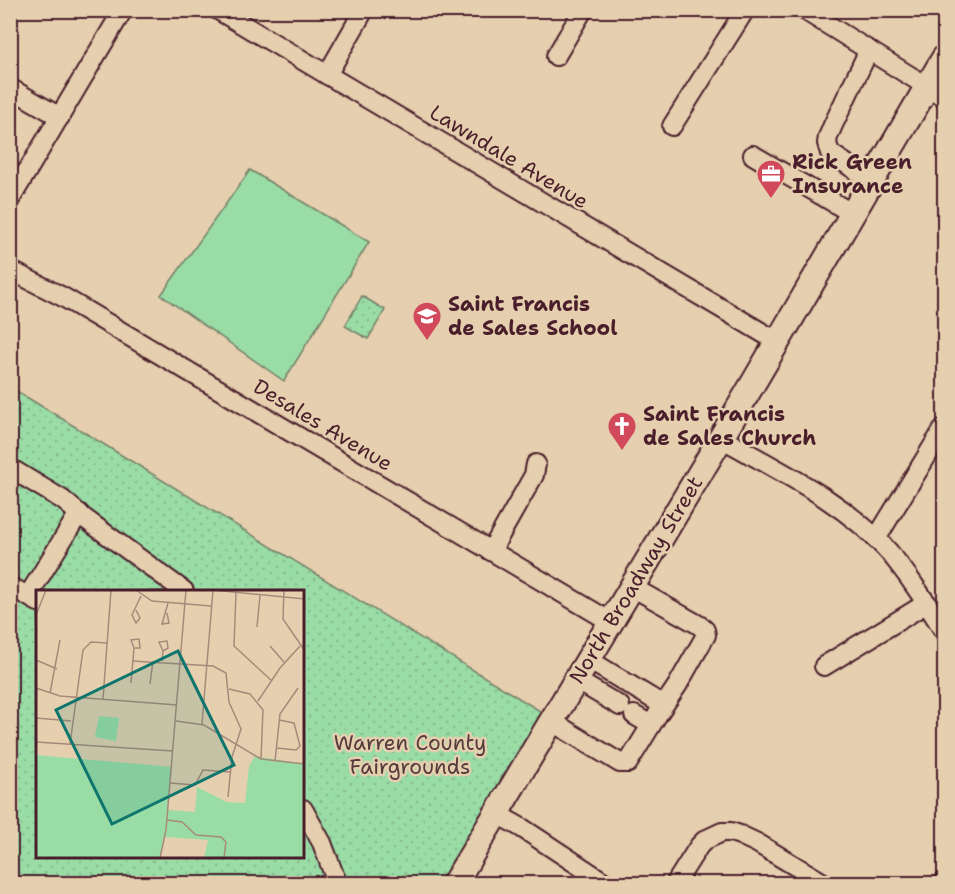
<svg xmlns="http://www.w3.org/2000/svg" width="955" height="894" viewBox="0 0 955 894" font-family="'Shantell Sans',sans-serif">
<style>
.grass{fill:#9adca6;stroke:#727e68;stroke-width:1.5}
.park{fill:url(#park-dots);stroke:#727e68;stroke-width:1.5;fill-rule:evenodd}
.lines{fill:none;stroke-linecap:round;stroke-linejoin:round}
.minor-casing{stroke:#4a1f2b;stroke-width:22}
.major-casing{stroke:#4a1f2b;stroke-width:28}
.minor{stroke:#e5cfaf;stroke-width:18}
.major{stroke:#e5cfaf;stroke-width:24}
.labels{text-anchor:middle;stroke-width:5;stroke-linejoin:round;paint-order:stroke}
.street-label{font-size:21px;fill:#4a1f2b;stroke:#e5cfaf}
.poi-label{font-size:21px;font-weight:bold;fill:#4a1f2b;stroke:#e5cfaf;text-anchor:start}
.park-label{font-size:21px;fill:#563b3d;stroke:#e5cfaf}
.inset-road{fill:none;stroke:#a7897a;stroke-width:1.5}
.view{fill:#0f766e;fill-opacity:0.15;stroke:#0f766e;stroke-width:3}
.inset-edge{fill:none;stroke:#4a1f2b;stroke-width:3}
</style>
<defs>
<pattern id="park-dots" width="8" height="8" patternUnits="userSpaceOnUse" patternTransform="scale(1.5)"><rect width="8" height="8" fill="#9adca6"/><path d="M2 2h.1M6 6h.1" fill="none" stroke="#86bc8f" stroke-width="1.8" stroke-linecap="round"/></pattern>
</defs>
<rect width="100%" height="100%" fill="#e5cfaf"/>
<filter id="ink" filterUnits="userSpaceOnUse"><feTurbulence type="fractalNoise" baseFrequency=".0167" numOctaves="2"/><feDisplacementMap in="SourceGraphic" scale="12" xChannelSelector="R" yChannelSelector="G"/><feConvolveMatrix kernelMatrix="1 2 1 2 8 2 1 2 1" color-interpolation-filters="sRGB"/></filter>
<g filter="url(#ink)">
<!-- grass -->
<polygon class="grass" points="250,170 369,242 284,381 161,295"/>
<!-- park -->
<g class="park">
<polygon points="362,296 385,310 368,339 345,326"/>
<path d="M10,387L553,719L454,883H11ZM38,591H303V856H38Z"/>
</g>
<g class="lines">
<!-- minor casing -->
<g class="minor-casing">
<g id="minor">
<polyline points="218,10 778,342"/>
<polyline points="804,10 944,97"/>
<polyline points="869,50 833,125 828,137 827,143 830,153 872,181"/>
<polyline points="556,56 583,10"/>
<polyline points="327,75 364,10"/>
<polyline points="10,88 60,117"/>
<polyline points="672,126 745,10"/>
<polyline points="753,155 853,214"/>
<polyline points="10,200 123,10"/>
<polyline points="10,270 63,297 611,622"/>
<path d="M721,438C779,471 844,501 889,552C910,577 927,604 944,631"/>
<polyline points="10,468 63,500 84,518 184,591"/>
<polyline points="876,539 944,428"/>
<polyline points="491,551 534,475 536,464"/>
<polyline points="10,586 38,602"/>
<polyline points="28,596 79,513"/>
<polyline points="589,660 658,702 660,708 658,714"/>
<polyline points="824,666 927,603"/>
<polyline points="576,680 620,706"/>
<polyline points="634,715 651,725"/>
<polyline points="551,721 620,763 628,763 658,714 677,686 706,635 705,630 699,625 632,587"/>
<polyline points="303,809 322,843 336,880 335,884"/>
<polyline points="497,814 522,828 607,884"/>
<polyline points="675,884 699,846 705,840 722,832 731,832 740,835 757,843 825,884"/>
<polyline points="943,884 944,882"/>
</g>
</g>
<!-- major casing -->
<g class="major-casing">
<polyline id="major" points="454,884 721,438 944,58"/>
</g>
<!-- minor -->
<use href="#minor" class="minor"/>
<!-- major -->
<use href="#major" class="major"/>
</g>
</g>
<!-- icons -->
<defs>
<g id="office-pin" transform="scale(1.5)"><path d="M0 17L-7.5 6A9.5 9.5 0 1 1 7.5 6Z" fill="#d1495b" stroke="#e5cfaf"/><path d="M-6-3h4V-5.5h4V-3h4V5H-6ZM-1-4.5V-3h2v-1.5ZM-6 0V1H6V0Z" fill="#fff"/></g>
<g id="school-pin" transform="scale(1.5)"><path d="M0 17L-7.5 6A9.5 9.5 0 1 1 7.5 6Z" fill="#d1495b" stroke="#e5cfaf"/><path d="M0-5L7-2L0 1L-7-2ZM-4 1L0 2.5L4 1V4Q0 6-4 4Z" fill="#fff"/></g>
<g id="church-pin" transform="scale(1.5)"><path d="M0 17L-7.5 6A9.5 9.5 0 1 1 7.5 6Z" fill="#d1495b" stroke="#e5cfaf"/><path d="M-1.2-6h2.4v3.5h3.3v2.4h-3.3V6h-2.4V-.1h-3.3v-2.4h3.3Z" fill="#fff"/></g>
</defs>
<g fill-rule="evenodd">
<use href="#office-pin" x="771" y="174"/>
<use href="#school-pin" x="427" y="316"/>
<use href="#church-pin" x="622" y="426"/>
</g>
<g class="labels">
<!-- street labels -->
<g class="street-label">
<text transform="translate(509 157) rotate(31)" y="7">Lawndale Avenue</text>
<text transform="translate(323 425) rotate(31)" y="7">Desales Avenue</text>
<text transform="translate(636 580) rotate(-59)" y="7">North Broadway Street</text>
</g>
<!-- poi labels -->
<g class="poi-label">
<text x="792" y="169">Rick Green<tspan x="792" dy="24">Insurance</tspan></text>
<text x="448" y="311">Saint Francis<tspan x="448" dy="24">de Sales School</tspan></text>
<text x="643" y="421">Saint Francis<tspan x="643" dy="24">de Sales Church</tspan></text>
</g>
<!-- park labels -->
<g class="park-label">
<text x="410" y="750">Warren County<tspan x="410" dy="24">Fairgrounds</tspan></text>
</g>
</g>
<!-- overview -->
<g transform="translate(36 590)">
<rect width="268" height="268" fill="#e5cfaf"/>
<path d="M63,126L83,128L80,151L59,147Z" fill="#9adca6"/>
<path d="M0,165L136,177L132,220L159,222L161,197L191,212L209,213L213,176L219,166L268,174V268H168L172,250L129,247L124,268H0Z" fill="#9adca6"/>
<path class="inset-road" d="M100,0L116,11L175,16M248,0L247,29L269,61M200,2L198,56L236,91M100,20L104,28L100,33L96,25L105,6M131,23L133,33L126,34L132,13M0,25L10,0M221,37L224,5M234,56L248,72M0,70L21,79M96,71L177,76L190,83L193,112L205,139L196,167L192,207M126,71L127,61L132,58L131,51L123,52L127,61M95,93L98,58H104L103,49L95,50L98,58M114,94L117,71M0,98L24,106L141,115M193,99L214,104L227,120L225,169M14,103L24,50M67,109L75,0M222,111L244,78L264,56M0,128L35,131M140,131L168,135L225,169L269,174M166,134L177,0L269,9M0,152L137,161M34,154L47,60L55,52L71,53M241,158L260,160L264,156L258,133L243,130M239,171L244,124L262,98M134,193L159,195L167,180L195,182M131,230L146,232L160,245L185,247L190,252L188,268M124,268L130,240L150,0"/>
<path class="view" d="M142,61L198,175L76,234L20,120Z"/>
<rect width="268" height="268" class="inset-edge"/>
</g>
<!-- margin -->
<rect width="955" height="894" fill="none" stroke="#e5cfaf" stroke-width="36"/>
<rect x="18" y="18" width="919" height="858" fill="none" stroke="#4a1f2b" stroke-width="2" filter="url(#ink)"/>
</svg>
